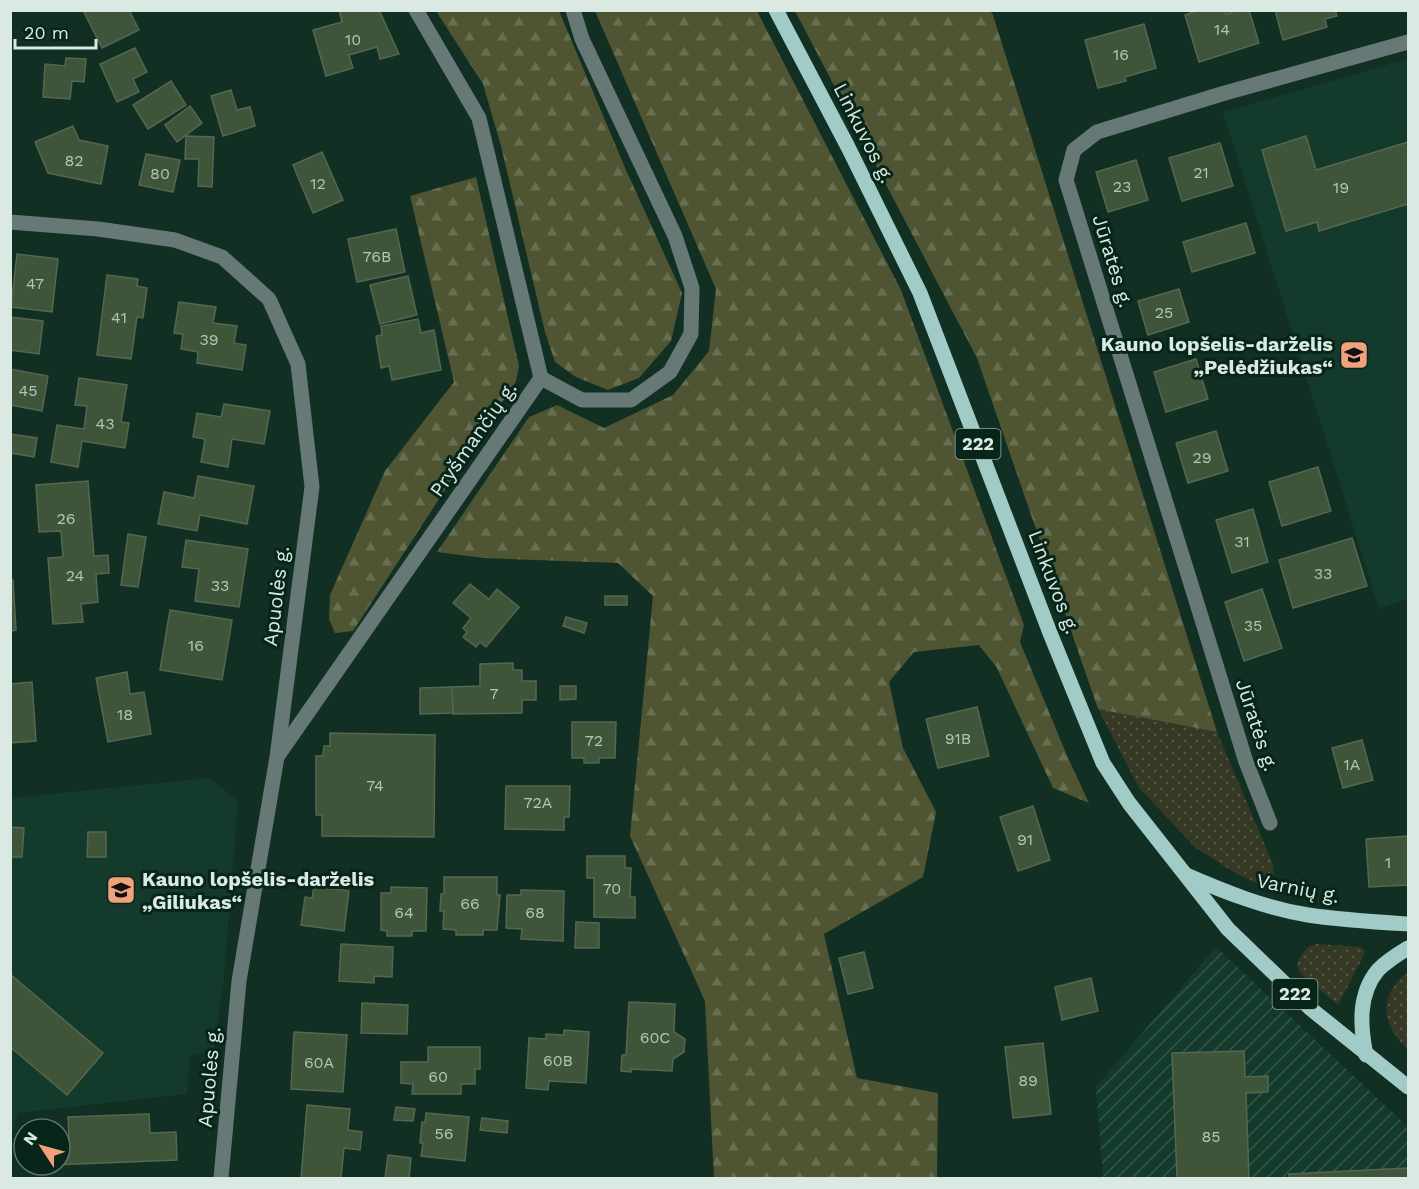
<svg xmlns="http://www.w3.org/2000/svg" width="1419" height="1189" viewBox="0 0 1419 1189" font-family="'Work Sans',sans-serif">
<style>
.built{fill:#133a2b}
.industrial{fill:url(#industrial-furrows)}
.grass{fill:url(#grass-dots)}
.forest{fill:url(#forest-firs)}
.building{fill:#3e5539;stroke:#556751;stroke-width:1.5}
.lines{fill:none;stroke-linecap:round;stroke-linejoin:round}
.minor{stroke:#667977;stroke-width:15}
.major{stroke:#a1cbc6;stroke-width:15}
.labels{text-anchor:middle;stroke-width:6;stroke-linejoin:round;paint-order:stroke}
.number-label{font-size:16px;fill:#b3c5b8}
.shield{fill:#08251a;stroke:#9bafa6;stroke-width:1.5}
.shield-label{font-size:18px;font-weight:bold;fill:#daeae2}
.street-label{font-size:20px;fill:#daeae2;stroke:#08251a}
.poi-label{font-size:20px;font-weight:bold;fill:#daeae2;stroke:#08251a;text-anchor:end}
</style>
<defs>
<pattern id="industrial-furrows" width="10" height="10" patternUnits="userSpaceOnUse" patternTransform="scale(1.5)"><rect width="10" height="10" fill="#133a2b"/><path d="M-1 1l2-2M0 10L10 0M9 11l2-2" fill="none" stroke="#355749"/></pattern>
<pattern id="grass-dots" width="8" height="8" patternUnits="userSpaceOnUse" patternTransform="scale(1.5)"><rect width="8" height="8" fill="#353924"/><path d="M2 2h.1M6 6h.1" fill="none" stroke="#525644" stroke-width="1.8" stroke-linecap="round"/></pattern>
<pattern id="forest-firs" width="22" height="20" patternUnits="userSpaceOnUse" patternTransform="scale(1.5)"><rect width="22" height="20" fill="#4f5533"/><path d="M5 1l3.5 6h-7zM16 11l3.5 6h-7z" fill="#686e50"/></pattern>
</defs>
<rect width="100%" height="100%" fill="#122f23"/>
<!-- built -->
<g class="built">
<polygon points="1408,59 1408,598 1379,609 1223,112"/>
<polygon points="209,778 238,801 224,978 214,1049 190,1056 187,1094 18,1113 11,1137 11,798"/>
</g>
<!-- industrial -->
<polygon class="industrial" points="1216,947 1408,1127 1408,1178 1103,1178 1096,1087"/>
<!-- grass -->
<g class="grass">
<polygon points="1098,709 1217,732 1273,864 1275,892 1237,874 1196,848 1139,788"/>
<polygon points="1317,944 1360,947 1365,951 1364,955 1338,1005 1301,974 1297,965 1300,957 1308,947"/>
<path d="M1408,972V1049C1381,1026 1378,994 1408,972Z"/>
</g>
<!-- forest -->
<g class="forest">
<polygon points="436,11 559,11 626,170 682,293 671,341 639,378 608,390 576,377 555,362 545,332 501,146 483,84"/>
<polygon points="595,11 757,11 901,290 1024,625 1020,642 1068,758 1089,803 1053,788 997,668 979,645 914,652 889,682 903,748 936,812 923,877 824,934 857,1078 938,1093 937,1178 714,1178 705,1001 630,836 653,596 618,563 484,558 437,552 529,417 557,405 604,428 673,395 709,351 716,289"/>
<polygon points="990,11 993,15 1217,732 1098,709 977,358 795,11"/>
<polygon points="476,177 519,366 516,381 353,631 335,633 329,619 330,595 385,471 454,382 410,196"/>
</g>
<!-- building -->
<g class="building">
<polygon points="83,10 129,10 139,30 102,48"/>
<polygon points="339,10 379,10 399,54 380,59 377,47 349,55 353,68 326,76 313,30 342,22"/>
<polygon points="1199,10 1225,10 1226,14 1239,10 1249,10 1259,43 1199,62 1185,15"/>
<polygon points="1275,10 1335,10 1337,16 1325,19 1327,27 1283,40"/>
<polygon points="1144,24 1156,68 1125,77 1126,81 1098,88 1085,40"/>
<polygon points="135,48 147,72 133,79 139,92 117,102 100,64"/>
<polygon points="66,58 86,59 84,82 72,81 70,99 43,97 45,64 65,66"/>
<polygon points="171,81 186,105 148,129 133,105"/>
<polygon points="231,90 237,110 250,107 255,126 223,136 211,96"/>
<polygon points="190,106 202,123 177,142 165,125"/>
<polygon points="73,126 79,140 108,146 101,184 48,173 35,142"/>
<polygon points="186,136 214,137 212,187 198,186 199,159 185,159"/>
<polygon points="1306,136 1316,170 1408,142 1408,204 1319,231 1317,222 1286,231 1262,150"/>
<polygon points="1220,143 1233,186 1182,201 1169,158"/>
<polygon points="322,152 343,200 313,213 293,165"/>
<polygon points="146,154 180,160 173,192 139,185"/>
<polygon points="1136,160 1148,200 1108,212 1096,172"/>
<polygon points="1246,223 1255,253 1192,272 1183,242"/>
<polygon points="396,229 405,272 357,282 348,239"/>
<polygon points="17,254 58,259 52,312 11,307"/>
<polygon points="107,275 138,279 137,286 147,288 143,318 137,317 131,359 97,355"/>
<polygon points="408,276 417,315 380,324 370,285"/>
<polygon points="1179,289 1189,322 1148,335 1138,301"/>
<polygon points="179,302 216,307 213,323 237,326 234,343 246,345 242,370 197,363 198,352 181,349 183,334 174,333"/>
<polygon points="10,317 43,321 39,354 10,350"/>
<polygon points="418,319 421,333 434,330 441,370 392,380 389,366 381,368 376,336 382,335 381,326"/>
<polygon points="1196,359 1208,399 1166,412 1154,372"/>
<polygon points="10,369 48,376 42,411 10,405"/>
<polygon points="79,378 127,385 121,422 129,423 125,448 82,441 78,467 51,462 57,425 84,429 87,406 75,405"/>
<polygon points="224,404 270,411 264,444 232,439 228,467 201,462 205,439 193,437 197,413 221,417"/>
<polygon points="1216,431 1228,471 1188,483 1176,443"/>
<polygon points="10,434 37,438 34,457 10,453"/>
<polygon points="1318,467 1331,511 1282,526 1269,482"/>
<polygon points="198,476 254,486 247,524 200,515 197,531 158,524 164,492 194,498"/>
<polygon points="88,481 94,556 108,555 109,573 96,574 98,602 81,604 83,622 53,624 48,558 63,557 61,531 39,532 36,485"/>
<polygon points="1253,509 1268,562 1232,573 1216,520"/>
<polygon points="128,534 146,537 138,587 121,585"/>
<polygon points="1352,538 1367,586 1293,608 1279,560"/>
<polygon points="186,540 248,549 239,607 195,601 199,569 182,567"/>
<polygon points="10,580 13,580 16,630 10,631"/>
<polygon points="470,584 489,599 497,589 519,607 486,647 480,642 476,647 463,637 467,632 463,628 471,618 453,603"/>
<polygon points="1262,589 1282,648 1244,661 1225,602"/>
<rect x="605" y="596" width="22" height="9"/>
<polygon points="170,610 232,620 222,680 160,670"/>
<polygon points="566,617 587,623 584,633 563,626"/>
<polygon points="513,663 513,670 522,670 522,681 536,681 536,700 522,700 522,713 453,714 452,687 480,686 480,664"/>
<polygon points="127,672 130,694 144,692 151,734 108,742 96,678"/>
<polygon points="32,682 36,741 10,743 10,684"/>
<polygon points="560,686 576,686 576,699 560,700"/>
<polygon points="452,687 453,713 420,714 420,688"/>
<polygon points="977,707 989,756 938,768 926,719"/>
<polygon points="572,722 616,722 615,758 599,758 599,763 584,763 584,758 572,758"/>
<polygon points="330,733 435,735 434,837 322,836 322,815 316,815 316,756 323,756 324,746 330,746"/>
<polygon points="1362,740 1373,780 1343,788 1332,748"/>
<polygon points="506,786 570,786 569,817 564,817 564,830 505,829"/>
<polygon points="1033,806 1050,860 1018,871 1000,817"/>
<polygon points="10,827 24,828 22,857 10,857"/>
<polygon points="88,832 106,832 106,857 87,857"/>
<polygon points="1408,836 1408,885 1369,887 1366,839"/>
<polygon points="587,856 625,856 625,868 631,868 630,897 635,897 635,918 594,917 594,878 587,878"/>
<polygon points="444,877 497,877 497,895 500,895 497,930 483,930 483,935 456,935 456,930 443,929 444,911 440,911 441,894 444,894"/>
<polygon points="314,886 349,891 344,931 301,925 305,897 312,898"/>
<polygon points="391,887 427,888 426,931 412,931 412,936 387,936 387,931 381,930 381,893 391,893"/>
<polygon points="521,890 564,891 563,941 521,939 522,929 506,928 507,895 521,895"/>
<polygon points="576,922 599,923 599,948 575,948"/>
<polygon points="341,944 393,947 392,977 374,976 374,983 339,981"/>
<polygon points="864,952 873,988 848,994 839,958"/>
<polygon points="10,974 103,1053 67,1095 10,1047"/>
<polygon points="1091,978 1098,1011 1062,1020 1055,987"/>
<polygon points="629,1002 675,1004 674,1032 685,1039 684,1052 673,1059 672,1071 631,1069 631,1072 621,1071 622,1055 626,1055"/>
<polygon points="362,1003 408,1005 407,1034 361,1033"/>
<polygon points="564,1030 589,1032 586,1083 549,1081 548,1090 526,1088 529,1038 546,1039 546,1034 564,1035"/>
<polygon points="294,1032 347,1035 343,1092 291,1089"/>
<polygon points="1043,1043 1051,1114 1013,1118 1005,1047"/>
<polygon points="428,1047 480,1047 480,1069 475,1069 475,1084 461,1084 461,1094 412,1094 413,1084 401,1083 401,1062 428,1062"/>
<polygon points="1244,1051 1245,1077 1268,1076 1268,1092 1246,1093 1249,1178 1177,1178 1172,1053"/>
<polygon points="307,1105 350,1109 348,1130 362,1132 360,1150 344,1148 341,1178 301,1178"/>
<polygon points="396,1107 415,1109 413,1121 394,1120"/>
<polygon points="426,1113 469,1117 465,1161 421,1156 423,1143 420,1143 422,1122 425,1123"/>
<polygon points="149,1114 150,1133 176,1132 177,1160 53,1165 60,1165 60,1138 69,1138 68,1117"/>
<polygon points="482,1118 508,1121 507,1133 480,1130"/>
<polygon points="388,1155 411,1158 409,1178 385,1178"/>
<polygon points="1408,1168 1408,1178 1289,1178 1289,1174"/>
</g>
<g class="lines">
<!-- minor -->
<g class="minor">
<polyline points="10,222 98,229 175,240 222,257 269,299 298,364 312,487 277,757 239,981 221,1178"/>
<polyline points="541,378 582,400 631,400 670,372 691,334 692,288 675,236 582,39 573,10"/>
<polyline points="279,754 541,378 479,118 416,10"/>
<polyline points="1270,823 1246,762 1066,180 1074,150 1097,132 1225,93 1408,42"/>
</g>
<!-- major -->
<g class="major">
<polyline points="776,10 848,147 920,293 1050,633 1103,763 1129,803 1228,929 1311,1009 1408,1087"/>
<path d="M1186,875C1225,892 1265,908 1308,915C1341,920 1375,922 1408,924"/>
<path d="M1366,1055C1360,1026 1358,994 1378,970C1387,961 1398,954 1408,948"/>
</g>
</g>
<!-- icons -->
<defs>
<g id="school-square" transform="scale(1.5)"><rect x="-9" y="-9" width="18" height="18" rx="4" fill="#f1a17c" stroke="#08251a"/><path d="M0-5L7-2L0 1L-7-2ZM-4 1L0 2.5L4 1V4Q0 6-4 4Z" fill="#111"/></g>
</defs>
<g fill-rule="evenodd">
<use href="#school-square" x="1354" y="355"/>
<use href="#school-square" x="121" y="890"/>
</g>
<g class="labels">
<!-- number labels -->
<g class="number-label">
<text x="1222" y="35">14</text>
<text x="353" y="45">10</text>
<text x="1121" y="60">16</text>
<text x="74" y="166">82</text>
<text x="1201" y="178">21</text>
<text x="160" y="179">80</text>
<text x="318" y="189">12</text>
<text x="1122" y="192">23</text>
<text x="1341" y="193">19</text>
<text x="377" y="262">76B</text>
<text x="35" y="289">47</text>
<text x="1164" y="318">25</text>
<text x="119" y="323">41</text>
<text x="209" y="345">39</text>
<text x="28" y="396">45</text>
<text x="105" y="429">43</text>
<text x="1202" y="463">29</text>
<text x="66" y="524">26</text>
<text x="1242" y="547">31</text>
<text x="1323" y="579">33</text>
<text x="75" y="581">24</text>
<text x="220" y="591">33</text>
<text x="1253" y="631">35</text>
<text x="196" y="651">16</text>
<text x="494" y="699">7</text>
<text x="125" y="720">18</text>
<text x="958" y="744">91B</text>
<text x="594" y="746">72</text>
<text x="1352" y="770">1A</text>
<text x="375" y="791">74</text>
<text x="538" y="808">72A</text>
<text x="1025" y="845">91</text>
<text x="1388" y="868">1</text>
<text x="612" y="894">70</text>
<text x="470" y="909">66</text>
<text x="404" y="918">64</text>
<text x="535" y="918">68</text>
<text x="655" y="1043">60C</text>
<text x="558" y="1066">60B</text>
<text x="319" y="1068">60A</text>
<text x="438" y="1082">60</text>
<text x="1028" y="1086">89</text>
<text x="444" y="1139">56</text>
<text x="1211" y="1142">85</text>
</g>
<!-- shield labels -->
<g class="shield">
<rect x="955.5" y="429" width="45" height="30" rx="4.5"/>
<rect x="1272.5" y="979" width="45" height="30" rx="4.5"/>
</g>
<g class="shield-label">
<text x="978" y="450">222</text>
<text x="1295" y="1000">222</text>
</g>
<!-- street labels -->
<g class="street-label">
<text transform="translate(864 133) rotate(63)" y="7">Linkuvos g.</text>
<text transform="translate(1113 261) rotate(73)" y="7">Jūratės g.</text>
<text transform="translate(473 439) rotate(-55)" y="7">Pryšmančių g.</text>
<text transform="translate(1054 582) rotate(69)" y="7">Linkuvos g.</text>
<text transform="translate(276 596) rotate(-83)" y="7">Apuolės g.</text>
<text transform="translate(1257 725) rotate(72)" y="7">Jūratės g.</text>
<text transform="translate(1298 888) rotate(11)" y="7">Varnių g.</text>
<text transform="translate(209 1077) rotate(-85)" y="7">Apuolės g.</text>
</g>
<!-- poi labels -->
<g class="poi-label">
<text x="1333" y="351">Kauno lopšelis-darželis<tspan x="1333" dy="23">„Pelėdžiukas“</tspan></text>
<text x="142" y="886" text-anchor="start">Kauno lopšelis-darželis<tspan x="142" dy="23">„Giliukas“</tspan></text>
</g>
</g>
<!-- border -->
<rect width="1419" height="1189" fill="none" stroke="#daeae2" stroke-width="24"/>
<!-- north arrow -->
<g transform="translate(42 1147) rotate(306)"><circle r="28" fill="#08251a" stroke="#5c746a" stroke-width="1.5"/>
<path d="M0-4.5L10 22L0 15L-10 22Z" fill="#f1a17c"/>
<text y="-9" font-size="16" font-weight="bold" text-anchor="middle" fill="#daeae2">N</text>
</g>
<!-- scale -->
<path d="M15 39v9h81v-9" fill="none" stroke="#daeae2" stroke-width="3"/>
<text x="24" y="39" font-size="18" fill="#daeae2" stroke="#08251a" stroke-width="4.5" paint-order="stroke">20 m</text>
</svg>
